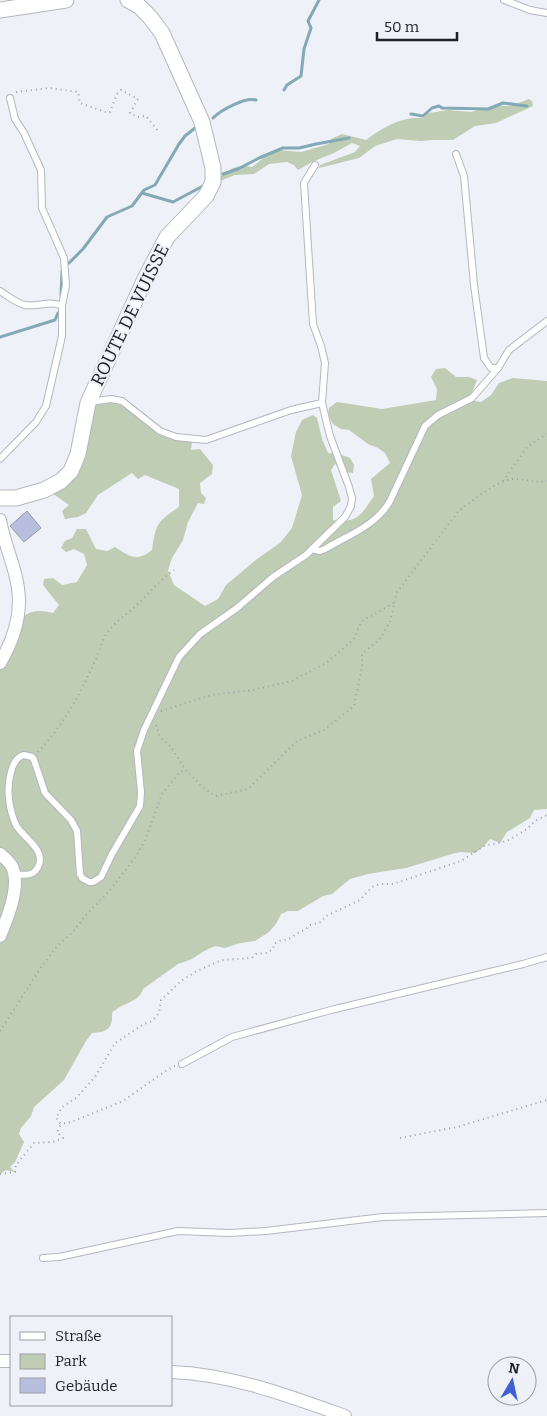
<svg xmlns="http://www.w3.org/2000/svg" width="547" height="1416" viewBox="0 0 547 1416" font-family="Bitter,serif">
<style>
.green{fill:#becdb4}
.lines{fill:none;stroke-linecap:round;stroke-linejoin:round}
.stream{stroke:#82a9b5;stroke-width:3}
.building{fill:#b7bede;stroke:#999ba2}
.service-casing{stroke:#b5b7be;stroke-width:8}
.minor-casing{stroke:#b5b7be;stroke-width:14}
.tertiary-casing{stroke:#b5b7be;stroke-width:17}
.path{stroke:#a1a2a8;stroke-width:2;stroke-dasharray:1 4;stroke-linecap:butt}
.service{stroke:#fff;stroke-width:6}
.minor{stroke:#fff;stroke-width:12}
.tertiary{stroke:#fff;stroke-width:15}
.labels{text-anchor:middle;stroke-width:4.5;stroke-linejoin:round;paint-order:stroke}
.street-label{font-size:18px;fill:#1f2023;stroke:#eff1f8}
</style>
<rect width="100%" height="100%" fill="#eff1f8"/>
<!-- green -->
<g class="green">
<path d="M529,99L532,101L533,106L496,123L475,126L453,140H431L421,141L397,139L375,146L359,158L319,168L320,165L355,152L360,146L352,143L334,153L312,162L298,170L294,165L287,162L269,164L254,174L235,175L220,181V177C231,168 238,164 252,167L272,151L279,150L301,152L329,144L331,139L342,134L366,140C382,128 402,116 423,118L429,113L448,110L471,112L494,106H511Z"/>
<path d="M445,368L456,377H469L477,380L469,400L481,402L491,395L499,383L513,378L547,381V809L534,810L530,818L507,832L500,843L490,839L484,846L475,853L460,852L452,854L406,868L368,874L350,879L332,894L323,896L298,911H288L281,914L276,924L269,932L255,941L240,943L225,948L215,946L204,951L192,959L178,964L143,989C139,1003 121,1003 112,1013C113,1029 107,1032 92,1033L86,1041L64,1080L34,1107L31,1116L21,1128L19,1134L24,1142L15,1162L10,1167L15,1172L6,1170L0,1174V664C12,636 15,602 53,613L59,605L43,585L44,579L53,578L62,585L77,582L87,565L84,554L74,549L66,552L61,548L65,541L72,538L77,529H86L96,549L107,551L115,547C130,557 137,562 152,550C156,523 157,522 179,507V489L145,475L138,479L132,473L98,495L86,513L78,517L65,519L62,511L69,505L52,493L63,486L91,405C99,404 107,402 115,403C125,405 132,412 139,418C155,431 170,441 192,442L191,450L200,449L213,465L212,474L200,483L201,493L206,498L204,504L198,503L188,522L183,540L172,558L168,570L174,585L205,606L218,599L226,585L257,559L280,543L292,528L302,495L291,456L296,432L302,420L313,415L317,418L322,439L328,453L339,454L350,458L354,465L353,473L345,472L335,464L331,470L341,501L333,507V520C357,524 362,514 374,496L371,479L390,463L385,453L378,448L368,444L349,430L341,429L333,424L328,415L329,408L337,402L382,409L436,400L437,389L431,377L436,369Z"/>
</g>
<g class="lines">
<!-- stream -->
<g class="stream">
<polyline points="284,90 287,85 301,76 304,49 311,28 308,21 319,0"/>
<polyline points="411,114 423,116 432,108 439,106 442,108 488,109 503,103 527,106"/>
<path d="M213,118C221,110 245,97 256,100"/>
<polyline points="223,174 238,169 259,158 283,148 299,148 316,144 349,138"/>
<polyline points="142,193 173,202 203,186"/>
<polyline points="69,263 83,249 107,217 132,206 144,190 155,185 179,144 185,136 195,128"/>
<polyline points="61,295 62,271"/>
<polyline points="0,337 55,320 58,313"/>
</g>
</g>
<!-- building -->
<polygon class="building" points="27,511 41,528 24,542 10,526"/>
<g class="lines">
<!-- service casing -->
<g class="service-casing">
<g id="service">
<polyline points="504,0 530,10 547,13"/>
<polyline points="10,98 15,119 24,133 41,170 42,208 64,258 66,285 62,306"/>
<polyline points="456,154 464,176 474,285 484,358 491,368 498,368 509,350 547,321"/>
<path d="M0,291C8,296 16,303 25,305C38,307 50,300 62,306V336L46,406L36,422L0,459"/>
<polyline points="90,402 111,399 122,401 160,431 176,437 206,440 291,410 322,403"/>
<path d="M312,549L320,551L325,549C348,535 376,526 390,501L425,426L438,415L472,398L498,368"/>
<path d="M14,874C24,875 33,877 38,867C47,850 23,838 16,825C9,810 6,788 11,772C13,764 16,757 24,755L32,757L34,760L45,793L71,820L77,831L80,874L82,878L89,882H93L101,877L112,854L140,806L141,792L137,751L144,730L179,657L200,634L237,608L273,577L306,555L345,517L351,506L352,498L349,487L330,436L322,403L325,363L321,346L313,324L304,183L315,165"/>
<polyline points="182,1064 232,1037 331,1010 523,964 547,957"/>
<polyline points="43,1258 59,1257 178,1231 229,1233 266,1231 383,1217 547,1213"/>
</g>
</g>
<!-- minor casing -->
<g class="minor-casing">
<g id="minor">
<path d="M0,520C4,544 15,565 18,588C22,615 13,641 0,663"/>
<path d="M0,854C5,858 11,863 13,869C20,888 7,919 0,936"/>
<polyline points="0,1361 11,1361"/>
<path d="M171,1372C231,1374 289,1396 345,1416"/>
</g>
</g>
<!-- tertiary casing -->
<g class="tertiary-casing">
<g id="tertiary">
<polyline points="0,10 66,0"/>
<polyline points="0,498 16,498 44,490 61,481 71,471 78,454 88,403 145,279 167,237 206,196 213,182 213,168 202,122 162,33 150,17 139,6 128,0"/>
</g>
</g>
<!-- path -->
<g class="path">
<polyline points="16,92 50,88 78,92 80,103 108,113 110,112 117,94 121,90 138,99 130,113 137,117 146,116 158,131"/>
<polyline points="503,481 528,446 547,434"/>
<polyline points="161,711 212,695 253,690 292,681 326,663 353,640 362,621 394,603"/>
<path d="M156,725L160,737L170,746L185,769L202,787L216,796L248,789L297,741L324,730L354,706L362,667V654L380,639L390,622L397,592L458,512C468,503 499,480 512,479C524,478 535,484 547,481"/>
<path d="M38,752C63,726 80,694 95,661C100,652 101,641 107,633C115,621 128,614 138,604C150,592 160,580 174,570"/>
<polyline points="0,1031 40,969 57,946 72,933 84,917 111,889 137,855 146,838 162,794 178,774 184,770"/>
<polyline points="175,1066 167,1070 123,1101 71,1122 61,1124 56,1118 62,1107 76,1098 95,1077 115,1043 144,1024 152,1021 159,1013 161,1000 181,981 197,971 222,960 252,958 256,954 267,953 273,949 274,944 280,941 289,939 298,933 305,930 310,925 321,922 326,916 360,900 372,887 380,884 393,884 461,861 484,846 507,841 527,829 535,821 547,815"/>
<polyline points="400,1138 457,1127 547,1100"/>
<polyline points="0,1174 15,1172 16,1165 34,1143 53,1142 63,1138 57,1132 61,1124"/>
</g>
<!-- service -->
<use href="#service" class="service"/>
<!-- minor -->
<use href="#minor" class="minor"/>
<!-- tertiary -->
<use href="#tertiary" class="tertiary"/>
</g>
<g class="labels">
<!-- street labels -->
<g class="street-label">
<text transform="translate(130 315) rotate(-64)" y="6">ROUTE DE VUISSE</text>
</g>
</g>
<!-- legend -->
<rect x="10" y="1316" width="162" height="90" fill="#eff1f8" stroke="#9c9da3"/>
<rect x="20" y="1332" width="25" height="8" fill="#ffffff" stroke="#9c9da3"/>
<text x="55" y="1341" font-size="15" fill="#1f2023">Straße</text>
<rect x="20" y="1354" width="25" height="15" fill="#becdb4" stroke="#9c9da3"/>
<text x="55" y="1366" font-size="15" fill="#1f2023">Park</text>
<rect x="20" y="1378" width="25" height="15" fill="#b7bede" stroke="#9c9da3"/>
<text x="55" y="1391" font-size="15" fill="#1f2023">Gebäude</text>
<!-- north arrow -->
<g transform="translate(512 1381) rotate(9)"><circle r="24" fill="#eff1f8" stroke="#9c9da3"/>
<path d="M0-4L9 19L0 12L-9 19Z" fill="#3e61d3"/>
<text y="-8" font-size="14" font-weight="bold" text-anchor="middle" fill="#1f2023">N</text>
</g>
<!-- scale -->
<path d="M377 32v8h80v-8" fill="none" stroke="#1f2023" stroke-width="2.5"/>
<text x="384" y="32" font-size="15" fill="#1f2023" stroke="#eff1f8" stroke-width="4" paint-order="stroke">50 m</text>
</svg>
